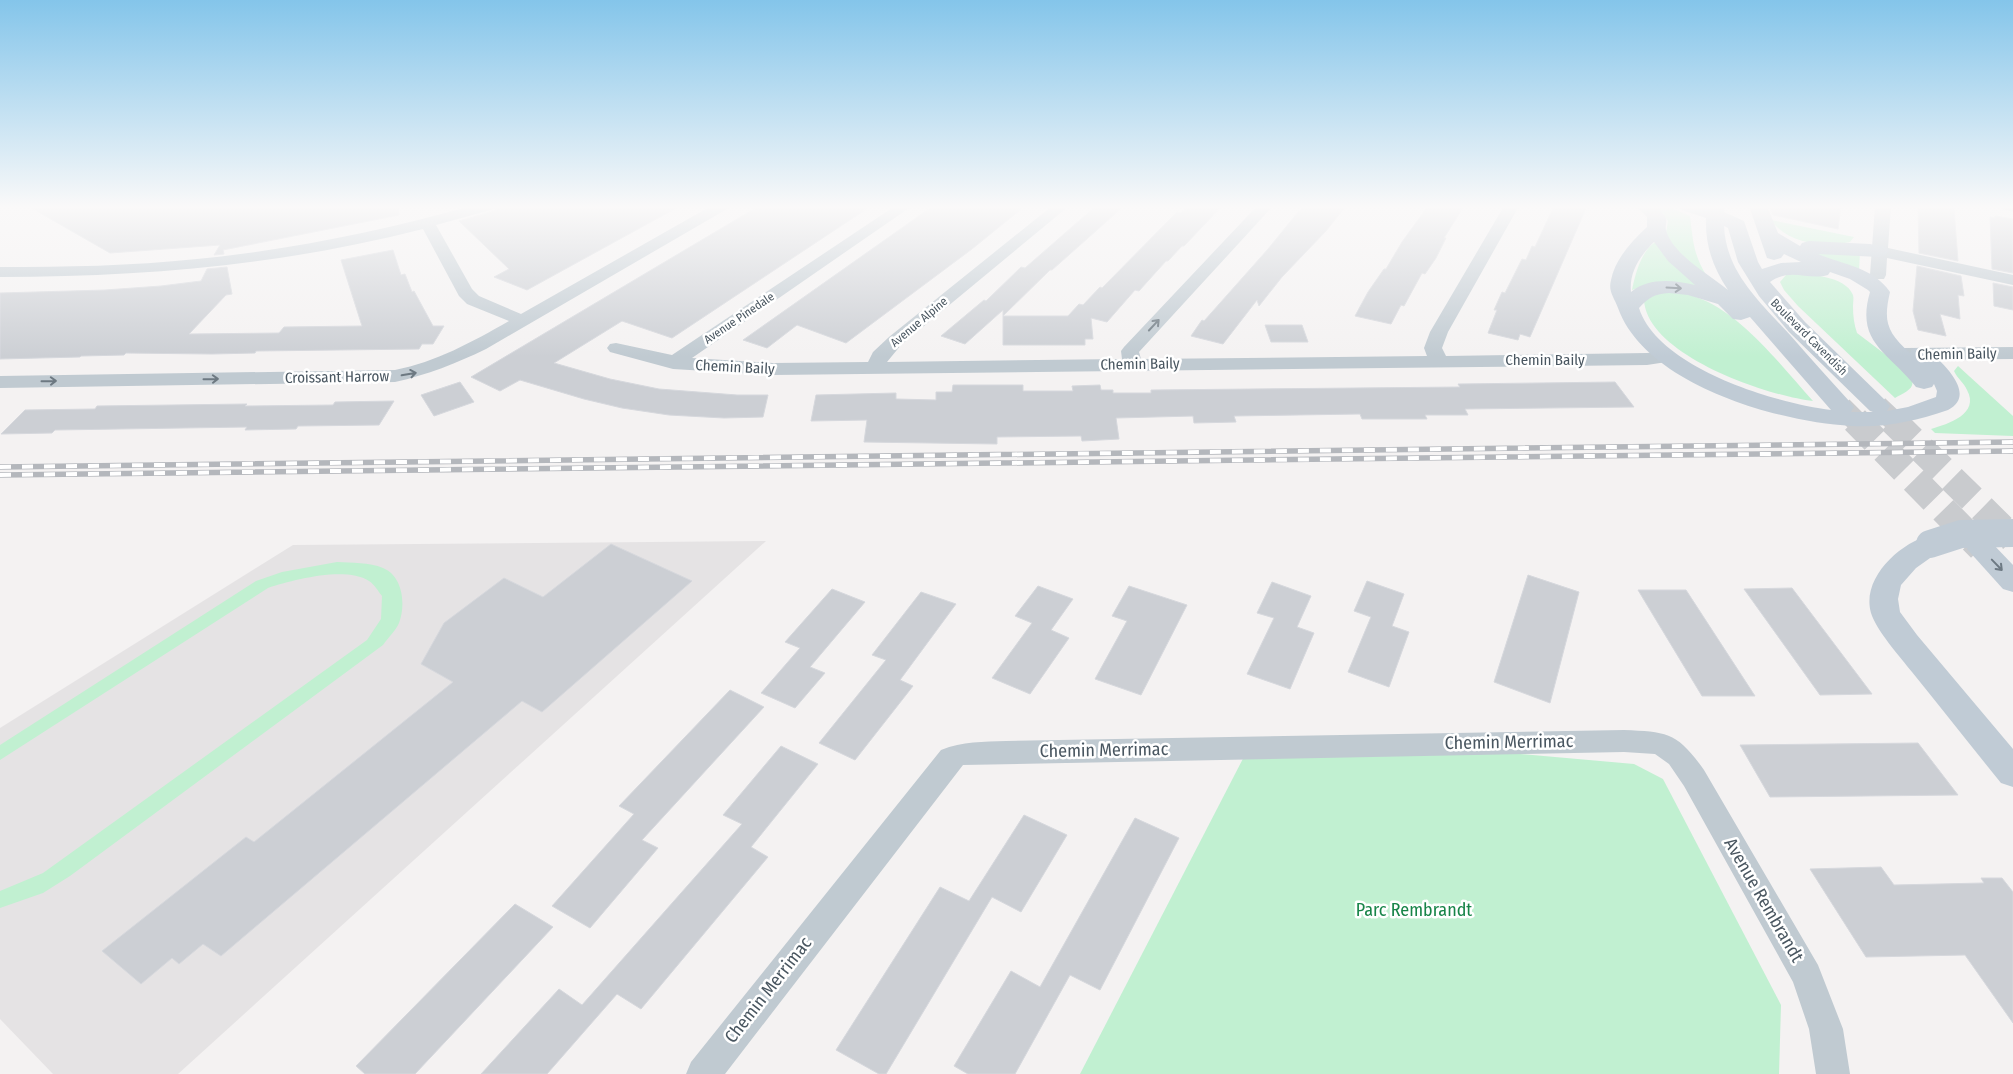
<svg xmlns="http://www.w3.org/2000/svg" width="2013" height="1074" viewBox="0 0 2013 1074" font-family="'Fira Sans Condensed',sans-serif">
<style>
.education{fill:#e5e3e4}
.green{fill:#c1f0d1}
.building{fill:#cccfd4;stroke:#d6d8dd}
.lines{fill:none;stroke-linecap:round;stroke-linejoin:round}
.secondary-tunnel-far1{stroke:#c9cbce;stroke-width:21;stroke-dasharray:21 11;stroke-linecap:butt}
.secondary-tunnel{stroke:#c9cbce;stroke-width:28;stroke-dasharray:28 14;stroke-linecap:butt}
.minor{fill:#c0cad1;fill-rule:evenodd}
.secondary{fill:#c0cbd5;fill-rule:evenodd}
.rail-casing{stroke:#b4b7bc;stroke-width:5.5}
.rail{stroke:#fff;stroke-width:4;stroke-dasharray:11;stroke-linecap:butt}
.secondary-bridge{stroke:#c0cbd5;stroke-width:28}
.oneway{stroke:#6d7983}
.oneway2{stroke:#6d7982}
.labels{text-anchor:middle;stroke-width:5;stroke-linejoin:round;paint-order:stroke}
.far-street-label{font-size:12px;fill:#495660;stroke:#fff}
.street-label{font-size:15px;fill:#495660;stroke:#fff}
.near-street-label{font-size:18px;fill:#495660;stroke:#fff}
.near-park-label{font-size:18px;fill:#178448;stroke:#fff}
</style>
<rect width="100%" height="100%" fill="#f4f2f2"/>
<!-- education -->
<polygon class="education" points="766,541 178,1074 53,1074 0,1019 0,728 293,545"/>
<!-- green -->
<g class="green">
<path d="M1651,206H1667L1690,216C1693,240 1693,253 1706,275L1674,251L1666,233L1668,221L1662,213Z"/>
<path d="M1771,220L1854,237L1850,242C1823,248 1787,243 1771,220Z"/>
<path d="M1654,243H1656L1702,289L1647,285L1632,290C1635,275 1641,252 1654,243Z"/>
<polygon points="1795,246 1860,252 1859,271"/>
<path d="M1789,274C1807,274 1845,275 1853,295C1854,298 1853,303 1853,306C1853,316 1854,324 1857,333L1906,370C1920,387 1909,390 1895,398L1798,306L1784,290L1780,282L1786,275Z"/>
<path d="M1666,290C1676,292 1687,293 1696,297C1742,313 1781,366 1813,401C1767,396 1647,355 1644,300Z"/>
<path d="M1958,366L2013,416V436L1935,433L1931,429C1948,424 1980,414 1967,390C1964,383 1957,378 1954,371Z"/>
<path d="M337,562C352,563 369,562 383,568C403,576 406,605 399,623C396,630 388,638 383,645L70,876L43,893L0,908V891L43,873L367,640L381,619L382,596C378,591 374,584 369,581C345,566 293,580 268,588L0,760V745L256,581L282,572Z"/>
<polygon points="1419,745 1634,764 1663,779 1781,1005 1779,1074 1080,1074 1249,747"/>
</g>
<!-- building -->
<g class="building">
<polygon points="28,206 398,206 399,215 223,250 224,254 214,255 220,245 110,253"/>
<polygon points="498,206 680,206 527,290 494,277 509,269 459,221 494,211"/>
<polygon points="759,206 871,206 672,338 622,321 554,363 610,379 659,389 737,395 768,395 763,417 724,418 669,415 622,408 584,399 520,380 500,391 471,377"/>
<polygon points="933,206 1025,206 972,249 846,343 797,325 767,348 743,340"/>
<polygon points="1096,206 1124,206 1052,270 1050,270 1003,316 1068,316 1079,304 1083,305 1100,287 1102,288 1177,212 1181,213 1188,206 1222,206 1184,246 1182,246 1168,261 1166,261 1139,291 1135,290 1107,322 1091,318 1093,339 1085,339 1085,345 1003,345 1003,310 965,344 941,336 984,300 986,301 1021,267 1025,268"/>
<polygon points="1303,206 1346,206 1326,231 1282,277 1259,306 1257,300 1223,344 1191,336 1202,320 1204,321 1268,249"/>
<polygon points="1428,206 1464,206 1444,238 1446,238 1436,258 1425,274 1422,273 1404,306 1401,305 1391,324 1355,316 1368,292 1384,269 1386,269 1402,242"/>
<polygon points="1554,206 1587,206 1530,337 1520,334 1518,340 1488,333 1497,310 1494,310 1502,292 1505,293 1522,259 1526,260 1532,246 1535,247"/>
<polygon points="1769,206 1841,206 1838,229 1773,215"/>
<polygon points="1918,206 1943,206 1954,208 1958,261 1919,253"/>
<polygon points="1995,216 2013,219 2013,273 1992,269 1990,217 1995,218"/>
<polygon points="393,250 401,275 405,274 412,292 414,291 433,326 444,326 433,344 422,344 419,349 256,351 255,353 212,354 126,353 124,355 81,356 80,357 0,359 0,293 105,290 161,286 201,281 207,269 227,267 232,294 226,295 189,334 279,333 284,327 362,326 341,260"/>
<polygon points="1917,266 1961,276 1964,296 1958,295 1960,319 1940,314 1946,336 1918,330 1913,311"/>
<polygon points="1993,283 2013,287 2013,310 1994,306"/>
<polygon points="1265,325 1302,325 1308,342 1271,342"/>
<polygon points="460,382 474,402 434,416 421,395"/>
<polygon points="1615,382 1634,407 1465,409 1468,415 1425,415 1427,419 1362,419 1360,414 1234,416 1236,422 1194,423 1193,416 1116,418 1119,439 1082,441 1081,436 997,437 997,444 864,442 867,420 811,421 816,395 896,393 896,399 936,400 936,392 952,392 953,385 1023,385 1023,391 1073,391 1072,386 1100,385 1101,390 1113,390 1113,393 1151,393 1151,390 1460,387 1458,384"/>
<polygon points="394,401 379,425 298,426 296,429 245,430 247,427 55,430 52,433 1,434 25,410 95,409 97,406 247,404 245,406 333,405 335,402"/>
<polygon points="611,544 692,581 542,712 522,701 221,956 203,944 179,964 172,958 141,984 102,951 246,837 254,842 453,682 421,664 444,623 504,578 543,597"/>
<polygon points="1528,575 1579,592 1550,703 1494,682"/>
<polygon points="1367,581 1404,594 1392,626 1409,632 1389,687 1348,672 1371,617 1354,611"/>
<polygon points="1272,582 1311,596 1297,627 1314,633 1290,689 1247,674 1274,618 1257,613"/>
<polygon points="1038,586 1073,599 1051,630 1069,638 1030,694 992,678 1032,623 1015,616"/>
<polygon points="1129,586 1187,605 1141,695 1095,679 1127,621 1112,616"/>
<polygon points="1792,588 1872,694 1820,695 1744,589"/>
<polygon points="832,589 865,602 810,667 825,673 795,708 761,693 800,648 785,642"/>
<polygon points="1638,590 1686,590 1755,696 1702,696"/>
<polygon points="921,592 956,604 900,680 913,686 855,760 819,743 886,660 872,655"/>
<polygon points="730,690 764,707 642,840 658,848 590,928 552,906 634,814 619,806"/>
<polygon points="1918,743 1958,795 1770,797 1740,745"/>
<polygon points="781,746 818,764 751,847 768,857 641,1009 617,994 547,1074 481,1074 559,989 582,1005 742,824 723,815"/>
<polygon points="1024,815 1067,835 1021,912 992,897 886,1074 879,1074 836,1050 940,887 969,901"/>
<polygon points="1135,818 1179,838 1100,990 1070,975 1015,1074 968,1074 954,1066 1011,971 1040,987"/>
<polygon points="1881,867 1894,885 1984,883 1981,878 2002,878 2013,892 2013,1023 1965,955 1866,957 1810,869"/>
<polygon points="515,904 553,927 415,1074 365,1074 356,1066"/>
</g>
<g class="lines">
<!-- secondary-tunnel-far1 -->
<g class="secondary-tunnel-far1">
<polyline points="1878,406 1894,421"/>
<polyline points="1842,407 1856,421"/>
</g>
<!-- secondary-tunnel -->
<g class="secondary-tunnel">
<polyline points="1855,420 1981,548"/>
<polyline points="1892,420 2013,539"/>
</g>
<!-- minor -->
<g class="minor">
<path d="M471,206H496L494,209L436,225L472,289L479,296L521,314L711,206H729L727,209L486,349C457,363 427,375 395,382L0,388V376L395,370C436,362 472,342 509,321L467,304L459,296L423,229C282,265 145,277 0,277V267C66,267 131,266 197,259C290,250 381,231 471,206Z"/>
<polygon points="895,206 912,206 692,358 773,363 868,362 873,352 889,337 1052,206 1069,206 901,345 887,362 1122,359 1121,351 1124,347 1257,206 1273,206 1139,352 1141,359 1427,356 1424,348 1430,332 1504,206 1519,206 1448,332 1442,348 1446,356 1647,353 1666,351 1673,353 1675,357 1673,361 1647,365 773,375 673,369 610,352 607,348 610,344 616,343 672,355"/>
<polygon points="1875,206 1891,206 1888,248 2013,275 2013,285 1887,258 1886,275 1884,279 1872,279 1870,275"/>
<polygon points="2000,206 2013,206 2013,212 2002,209"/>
<polygon points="2013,347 2013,359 1904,360 1897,358 1895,354 1897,350 1904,348"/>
<path d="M1624,730C1668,732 1677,732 1704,770L1818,965L1843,1029L1850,1074H1816L1809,1029L1793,982L1684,786L1669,764L1655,754L1624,752L963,765L725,1074H686L691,1062L941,750C963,741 983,742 1006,741Z"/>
</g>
<!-- secondary -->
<g class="secondary">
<path d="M1636,206L1658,207L1666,218C1667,222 1665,227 1666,230C1672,254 1710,275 1728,290C1713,268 1705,245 1706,218L1682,210L1680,206H1724V212L1744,221L1758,262L1762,269L1781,263L1801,262L1784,254L1781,258L1774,260L1767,258L1749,206H1767L1778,233L1800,246L1802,243L1809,241L1870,244L1886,247L1889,251L1886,255L1879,257L1818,254C1844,265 1873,267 1890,292C1883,322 1887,332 1910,353L1912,349C1917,348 1922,346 1927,349C1931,351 1935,356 1939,360C1952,373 1973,397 1948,410C1916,421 1884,428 1851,426C1777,422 1645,384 1618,308C1614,297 1608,292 1611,280C1615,259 1632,241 1647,227V217ZM1724,226L1728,228L1738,262L1759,296L1789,332L1870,411L1873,412H1851L1854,407L1850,402C1830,380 1810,358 1791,336C1761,303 1726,273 1724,226ZM1654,242L1668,261L1695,285C1675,280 1648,277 1631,292C1629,272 1640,256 1654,242ZM1830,272L1850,279L1868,290L1870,292C1855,343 1889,352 1916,387L1924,389L1932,387L1934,384L1937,391L1936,397L1908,407L1887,411L1890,406L1886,401L1805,322L1770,282C1792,267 1807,281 1828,275ZM1669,293L1688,295L1718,304L1733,319L1741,320L1750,317L1831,410C1775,403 1658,368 1639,308C1649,297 1655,294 1669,293Z"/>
<path d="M1930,535L1940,537L1944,544L1940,551L1916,568L1901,585L1898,599L1900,612L1917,635L2013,749V787L2001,783C1971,746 1942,709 1912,672C1901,658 1876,630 1871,613C1861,578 1900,543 1930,535Z"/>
<polygon points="1981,540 1991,542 2013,565 2013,592 2003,589 1967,549 1971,542"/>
</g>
<!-- rail casing -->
<g class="rail-casing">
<g id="rail">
<polyline points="0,467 2013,442"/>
<polyline points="0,475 2013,451"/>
</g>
</g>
<!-- rail -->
<use href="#rail" class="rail"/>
<!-- secondary-bridge -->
<polyline class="secondary-bridge" points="1930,544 1961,534 2013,533"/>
</g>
<!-- one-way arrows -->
<defs><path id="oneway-shaft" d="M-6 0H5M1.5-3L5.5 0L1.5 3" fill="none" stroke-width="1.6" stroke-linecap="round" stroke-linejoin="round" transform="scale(1.25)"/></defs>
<g class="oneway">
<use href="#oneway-shaft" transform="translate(1674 288) rotate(3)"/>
<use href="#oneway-shaft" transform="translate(1997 565) rotate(46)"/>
</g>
<g class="oneway2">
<use href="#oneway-shaft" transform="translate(1154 325) rotate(-47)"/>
<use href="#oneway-shaft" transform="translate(409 374) rotate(-10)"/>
<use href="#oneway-shaft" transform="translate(211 379) rotate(-1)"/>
<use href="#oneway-shaft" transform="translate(49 381) rotate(-1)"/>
</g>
<!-- sky -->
<linearGradient id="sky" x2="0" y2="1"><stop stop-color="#84c5ea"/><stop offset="0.58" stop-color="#faf9f9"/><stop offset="1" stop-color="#faf9f9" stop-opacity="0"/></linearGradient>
<rect width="2013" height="357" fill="url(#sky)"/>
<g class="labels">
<!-- far-street labels -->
<g class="far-street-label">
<text transform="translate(739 318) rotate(-34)" y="4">Avenue Pinedale</text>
<text transform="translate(919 322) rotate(-40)" y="4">Avenue Alpine</text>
<text transform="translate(1809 337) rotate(45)" y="4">Boulevard Cavendish</text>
</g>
<!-- street labels -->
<g class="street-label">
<text transform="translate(1957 354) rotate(-1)" y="5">Chemin Baily</text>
<text x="1545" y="365">Chemin Baily</text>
<text transform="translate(1140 364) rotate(-1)" y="5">Chemin Baily</text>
<text transform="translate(735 367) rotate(3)" y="5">Chemin Baily</text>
<text transform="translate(337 377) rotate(-1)" y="5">Croissant Harrow</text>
</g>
<!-- near-street labels -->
<g class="near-street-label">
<text transform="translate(1509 742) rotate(-1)" y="6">Chemin Merrimac</text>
<text transform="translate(1104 750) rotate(-1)" y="6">Chemin Merrimac</text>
<text transform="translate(1764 900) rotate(60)" y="6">Avenue Rembrandt</text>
<text transform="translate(768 990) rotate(-52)" y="6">Chemin Merrimac</text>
</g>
<!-- near-park labels -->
<g class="near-park-label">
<text x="1414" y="916">Parc Rembrandt</text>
</g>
</g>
</svg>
